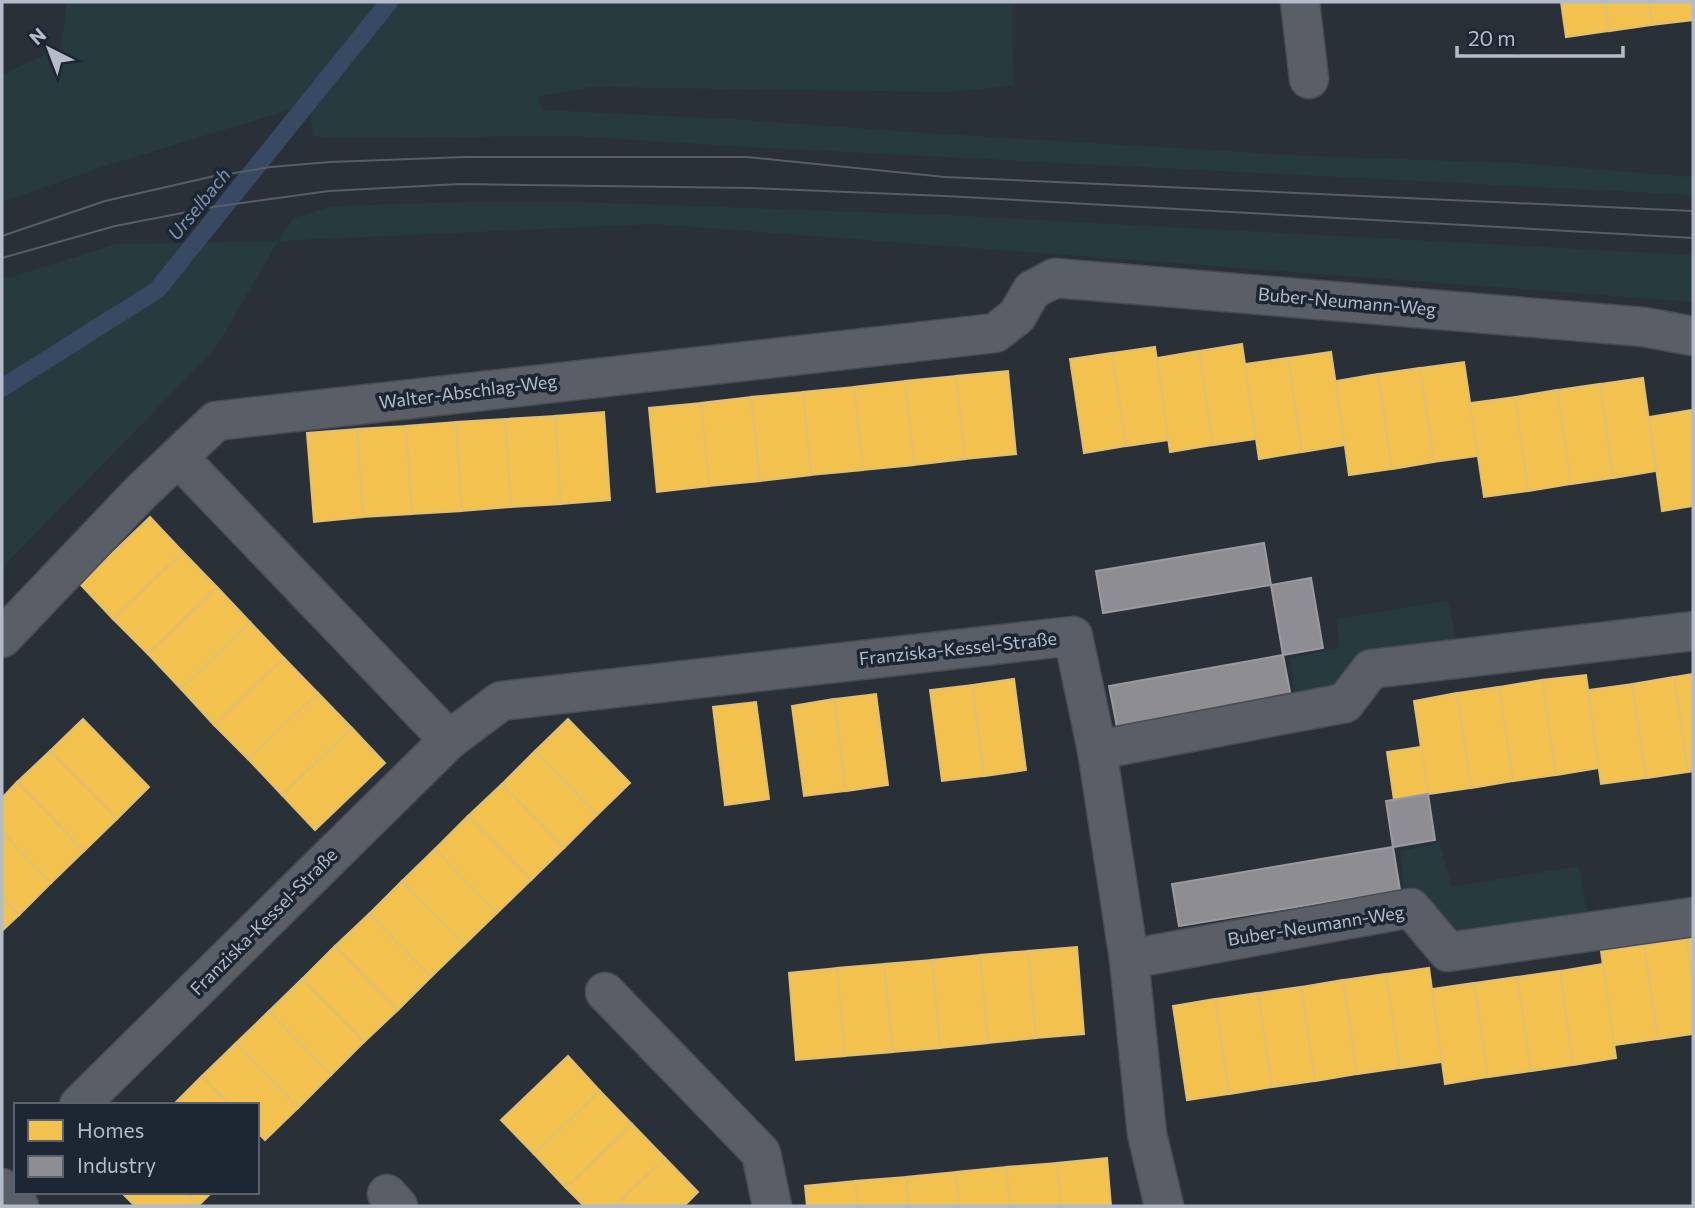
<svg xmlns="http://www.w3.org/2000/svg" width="1695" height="1208" viewBox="0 0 1695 1208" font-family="Commissioner,sans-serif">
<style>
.green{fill:#273a3e}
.homes{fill:#f2c14e;stroke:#dfc073;stroke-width:2}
.industry{fill:#8d8d92;stroke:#999ba2;stroke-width:2}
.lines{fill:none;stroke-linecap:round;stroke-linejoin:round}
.stream{stroke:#384963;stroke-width:18}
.minor-casing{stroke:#484c53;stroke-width:41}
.minor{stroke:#5a5e66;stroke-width:38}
.tram{stroke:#595d64;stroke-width:2}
.labels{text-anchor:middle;stroke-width:7;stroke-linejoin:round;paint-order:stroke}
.street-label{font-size:18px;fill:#b4bcc9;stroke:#1d2633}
.water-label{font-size:19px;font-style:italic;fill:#7c92b1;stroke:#1d2633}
</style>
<rect width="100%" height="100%" fill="#2a3038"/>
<!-- green -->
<g class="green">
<polygon points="67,2 1012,2 1013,86 946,92 590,87 538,97 543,110 731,119 926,133 1309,156 1518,163 1693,177 1693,195 747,147 571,136 329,138 313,136 309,104 105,166 2,202 2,75 61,47"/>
<polygon points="463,202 581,202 946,215 1693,255 1693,302 653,224 278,241 215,349 2,568 2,280 116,244 278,241 294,218 332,206"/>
<polygon points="1448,601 1457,642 1341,688 1294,694 1291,658 1339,648 1337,619"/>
<polygon points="1439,843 1452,887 1579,866 1587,913 1449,941 1404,888 1400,851"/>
</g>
<!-- homes -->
<g class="homes">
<polygon points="1561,2 1605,2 1609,31 1566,37"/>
<polygon points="1605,2 1649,2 1652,25 1609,31"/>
<polygon points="1649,2 1693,2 1693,20 1652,25"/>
<polygon points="1242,344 1256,439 1213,445 1199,351"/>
<polygon points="1155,347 1169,440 1126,446 1112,353"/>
<polygon points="1199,351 1213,445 1170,452 1157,358"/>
<polygon points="1331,352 1345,445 1302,452 1288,358"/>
<polygon points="1112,353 1126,446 1084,453 1070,359"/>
<polygon points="1288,358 1302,452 1259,459 1245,364"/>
<polygon points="1464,362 1478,456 1434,462 1420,368"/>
<polygon points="1420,368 1434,462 1392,469 1378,374"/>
<polygon points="1008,371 1016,454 965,459 956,376"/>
<polygon points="1378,374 1392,469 1349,475 1336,381"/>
<polygon points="956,376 965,459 914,465 905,381"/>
<polygon points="1643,378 1656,471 1613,478 1600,384"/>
<polygon points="905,381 914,465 863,470 854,387"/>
<polygon points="1600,384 1613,478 1571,484 1557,390"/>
<polygon points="854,387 863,470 811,475 803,392"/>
<polygon points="1557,390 1571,484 1528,491 1515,397"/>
<polygon points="803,392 811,475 760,481 751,397"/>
<polygon points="751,397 760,481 709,486 701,403"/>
<polygon points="1515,397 1528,491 1484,497 1470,403"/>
<polygon points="701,403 709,486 657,492 649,408"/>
<polygon points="1692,410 1693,506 1662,511 1649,417"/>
<polygon points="604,412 610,500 561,504 555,416"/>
<polygon points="555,416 561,504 511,507 505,419"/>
<polygon points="505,419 511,507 462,511 456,422"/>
<polygon points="456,422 462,511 412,514 406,426"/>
<polygon points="406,426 412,514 363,517 357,429"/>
<polygon points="357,429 363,517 314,522 307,433"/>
<polygon points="150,517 183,552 113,619 80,584"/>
<polygon points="183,552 217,587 148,654 113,619"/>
<polygon points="217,587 250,622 181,689 148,654"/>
<polygon points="250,622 284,658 214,725 181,689"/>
<polygon points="284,658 318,693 248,759 214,725"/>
<polygon points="1693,674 1693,771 1688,772 1674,677"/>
<polygon points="1586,675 1599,768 1556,775 1542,680"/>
<polygon points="1674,677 1688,772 1646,778 1632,684"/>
<polygon points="1014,679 1026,770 984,776 972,685"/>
<polygon points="1542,680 1556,775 1513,781 1499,687"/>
<polygon points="1632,684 1646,778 1601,784 1588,690"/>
<polygon points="972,685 984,776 942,781 930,690"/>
<polygon points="1499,687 1513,781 1471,788 1457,693"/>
<polygon points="318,693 352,728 282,795 248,759"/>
<polygon points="1457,693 1471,788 1428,794 1414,701"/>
<polygon points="876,694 888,785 846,791 834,699"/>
<polygon points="834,699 846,791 804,796 792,706"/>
<polygon points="756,702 769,799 725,805 713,707"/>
<polygon points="83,719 149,787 117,819 50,751"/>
<polygon points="568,719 630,783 597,815 535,751"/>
<polygon points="352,728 385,763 315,830 282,795"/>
<polygon points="1421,747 1428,794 1394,800 1387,752"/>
<polygon points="50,751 117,819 84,851 17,782"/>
<polygon points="535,751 597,815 564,848 502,784"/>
<polygon points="17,782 84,851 51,883 2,832 2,798"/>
<polygon points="502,784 564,848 531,880 468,816"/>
<polygon points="468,816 531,880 497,913 435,849"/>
<polygon points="2,832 51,883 19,915 2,897"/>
<polygon points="435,849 497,913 464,945 402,881"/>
<polygon points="402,881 464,945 431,977 369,914"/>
<polygon points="2,897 19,915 2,931"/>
<polygon points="369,914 431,977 398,1010 335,946"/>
<polygon points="1693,938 1693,984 1687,939"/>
<polygon points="1687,939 1693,984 1693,1034 1658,1039 1644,945"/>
<polygon points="1644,945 1658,1039 1614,1045 1601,951"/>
<polygon points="335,946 398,1010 364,1042 302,979"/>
<polygon points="1077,947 1084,1034 1036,1038 1028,951"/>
<polygon points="1028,951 1036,1038 988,1043 980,955"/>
<polygon points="980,955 988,1043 940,1048 932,960"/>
<polygon points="932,960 940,1048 893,1052 884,964"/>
<polygon points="884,964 893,1052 845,1056 837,968"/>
<polygon points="1603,964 1616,1058 1573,1065 1560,971"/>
<polygon points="837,968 845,1056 796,1060 789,973"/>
<polygon points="1429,968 1442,1062 1400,1068 1386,974"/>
<polygon points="1560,971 1573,1065 1531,1071 1517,977"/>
<polygon points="1386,974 1400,1068 1357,1074 1343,980"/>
<polygon points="1517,977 1531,1071 1488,1077 1474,983"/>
<polygon points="302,979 364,1042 331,1075 269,1011"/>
<polygon points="1343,980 1357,1074 1315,1081 1301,987"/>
<polygon points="1474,983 1488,1077 1445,1084 1432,989"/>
<polygon points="1301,987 1315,1081 1272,1087 1258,993"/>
<polygon points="1258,993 1272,1087 1229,1094 1215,999"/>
<polygon points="1215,999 1229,1094 1187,1100 1173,1006"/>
<polygon points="269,1011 331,1075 298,1108 236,1043"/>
<polygon points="236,1043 298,1108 265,1140 257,1132 257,1105 230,1105 202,1076"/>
<polygon points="568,1056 600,1091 534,1154 501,1120"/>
<polygon points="202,1076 230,1105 173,1105"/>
<polygon points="600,1091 632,1124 566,1188 534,1154"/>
<polygon points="632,1124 665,1158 615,1206 584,1206 566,1188"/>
<polygon points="665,1158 698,1192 684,1206 615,1206"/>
<polygon points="1107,1158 1111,1206 1061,1206 1057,1163"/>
<polygon points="1057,1163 1061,1206 1010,1206 1006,1167"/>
<polygon points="1006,1167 1010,1206 959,1206 956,1172"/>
<polygon points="956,1172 959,1206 908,1206 906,1177"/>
<polygon points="906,1177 908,1206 858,1206 855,1181"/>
<polygon points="855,1181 858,1206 807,1206 805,1186"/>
<polygon points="121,1192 186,1192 199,1205 135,1206"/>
<polygon points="186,1192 212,1192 199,1205"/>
</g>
<!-- industry -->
<g class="industry">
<polygon points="1264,543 1271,585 1103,613 1096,571"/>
<polygon points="1311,578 1323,648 1283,655 1271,585"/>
<polygon points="1283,655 1291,697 1117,727 1109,686"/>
<polygon points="1428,794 1435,840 1393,847 1386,801"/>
<polygon points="1393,847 1400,890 1179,926 1172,884"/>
</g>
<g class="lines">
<!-- stream -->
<polyline class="stream" points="2,388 157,290 389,2"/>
<!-- minor casing -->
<g class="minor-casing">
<g id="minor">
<polyline points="1300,2 1309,79"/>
<polyline points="178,457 449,740"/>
<polyline points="2,638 141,492 216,421 995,333 1017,316 1032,290 1055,278 1644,327 1693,336"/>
<polyline points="1097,750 1345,703 1371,669 1693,631"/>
<polyline points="1129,959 1411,908 1448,952 1693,917"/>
<polyline points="605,992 761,1153 772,1206"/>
<polyline points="79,1105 449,740 501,701 1073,636 1097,750 1129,959 1147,1134 1164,1206"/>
<polyline points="2,1188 19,1206"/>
<polyline points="387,1194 398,1206"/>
</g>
</g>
<!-- minor -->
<use href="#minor" class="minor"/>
<!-- tram -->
<g class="tram">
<polyline points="2,236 105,201 210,177 271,167 330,162 465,157 747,157 945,177 1693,211"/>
<polyline points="2,258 115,226 213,207 329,191 460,184 751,188 945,196 1693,238"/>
</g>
</g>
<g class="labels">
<!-- street labels -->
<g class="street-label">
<text transform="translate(1347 302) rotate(5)" y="6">Buber-Neumann-Weg</text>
<text transform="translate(468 392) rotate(-7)" y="6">Walter-Abschlag-Weg</text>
<text transform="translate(958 649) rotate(-6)" y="6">Franziska-Kessel-Straße</text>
<text transform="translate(264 922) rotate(-45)" y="6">Franziska-Kessel-Straße</text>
<text transform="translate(1316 926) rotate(-9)" y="6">Buber-Neumann-Weg</text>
</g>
<!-- water labels -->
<g class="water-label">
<text transform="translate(199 204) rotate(-51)" y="7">Urselbach</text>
</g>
</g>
<!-- border -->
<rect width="1695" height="1208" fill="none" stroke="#b4bcc9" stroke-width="7"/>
<!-- legend -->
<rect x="14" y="1103" width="245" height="91" fill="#1d2633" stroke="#59626f" stroke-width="2"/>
<rect x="28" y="1120" width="35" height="21" fill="#f2c14e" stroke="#59626f" stroke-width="2"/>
<text x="77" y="1138" font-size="21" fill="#b4bcc9">Homes</text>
<rect x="28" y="1156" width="35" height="21" fill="#8d8d92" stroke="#59626f" stroke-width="2"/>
<text x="77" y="1173" font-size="21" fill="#b4bcc9">Industry</text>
<!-- north arrow -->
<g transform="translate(49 49) rotate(318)" stroke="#1d2633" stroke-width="5" paint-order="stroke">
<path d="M0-5L12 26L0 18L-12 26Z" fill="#b4bcc9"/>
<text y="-10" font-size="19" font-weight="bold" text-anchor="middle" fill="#b4bcc9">N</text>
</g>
<!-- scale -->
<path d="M1457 46v10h166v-10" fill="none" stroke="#b4bcc9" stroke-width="3.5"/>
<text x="1468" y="46" font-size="21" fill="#b4bcc9" stroke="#1d2633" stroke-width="5" paint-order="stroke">20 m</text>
</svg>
